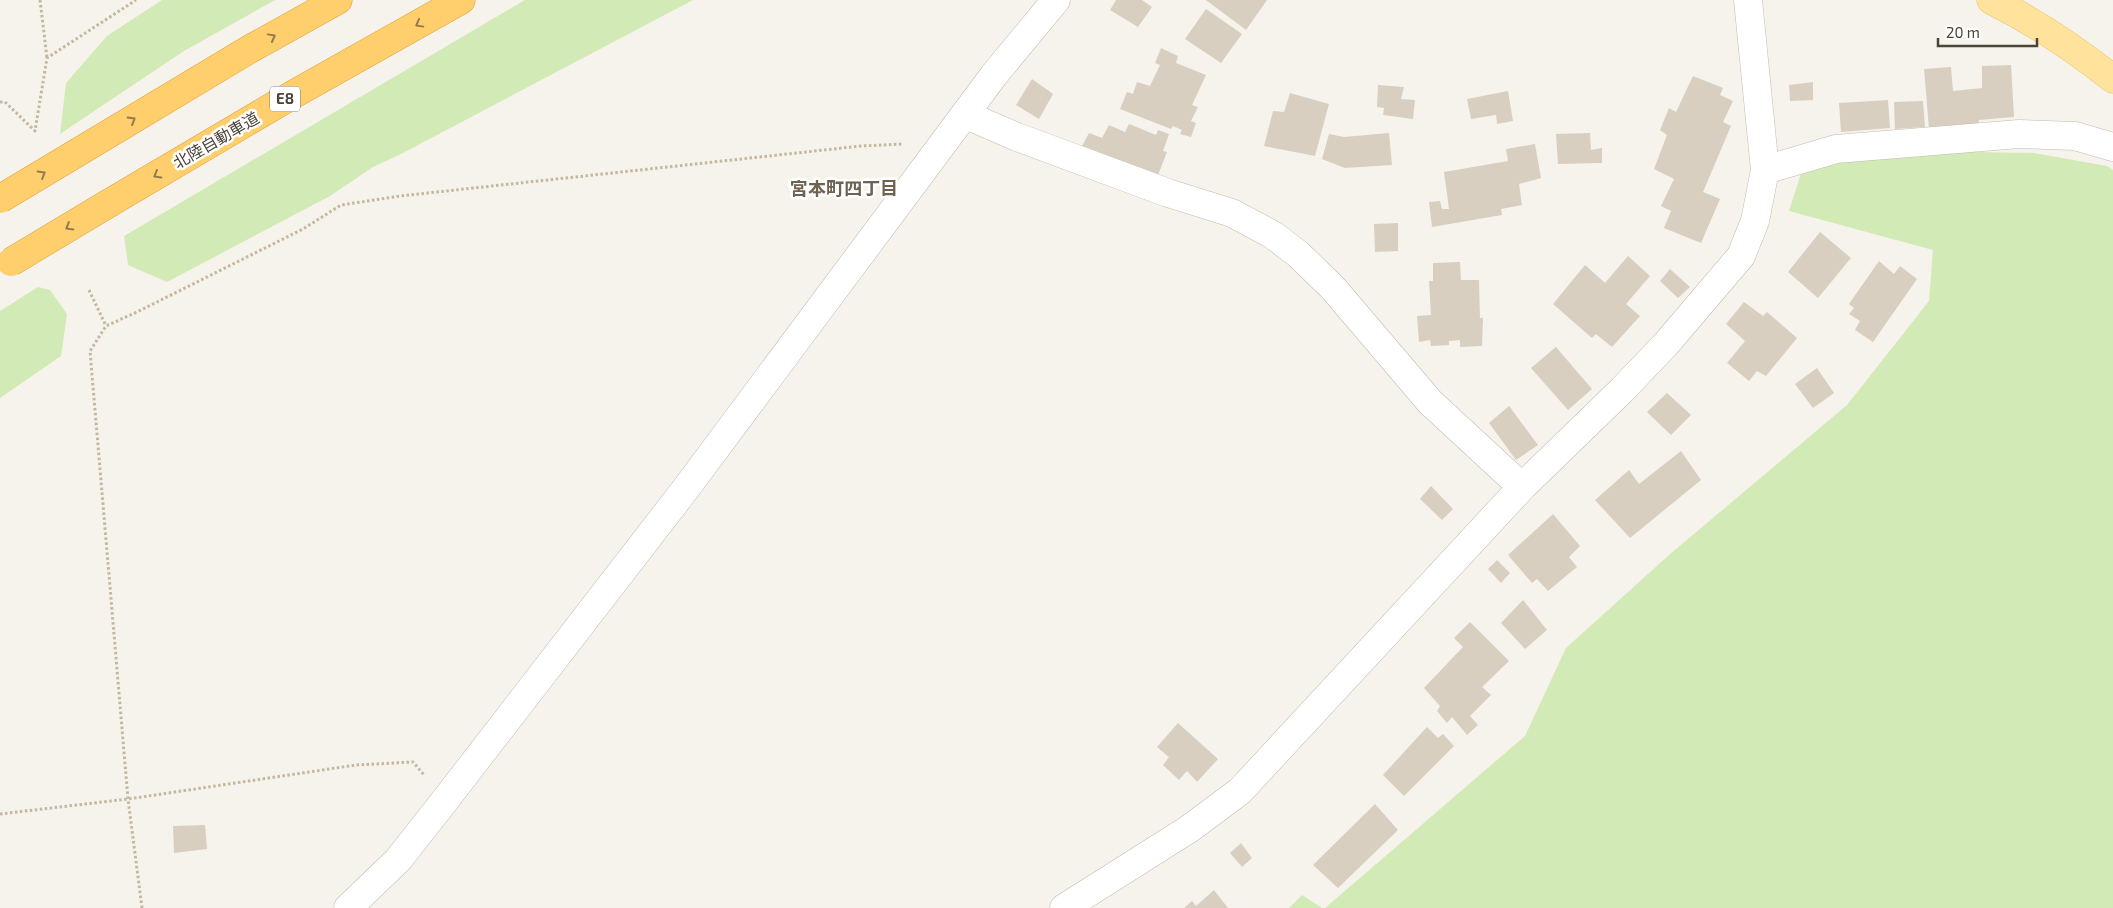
<svg xmlns="http://www.w3.org/2000/svg" width="2113" height="908" viewBox="0 0 2113 908" font-family="'Exo 2','Noto Sans JP',sans-serif">
<style>
.green{fill:#d2eab5}
.building{fill:#d8cfc1}
.lines{fill:none;stroke-linecap:round;stroke-linejoin:round}
.street-casing{stroke:#c2bbae;stroke-width:29}
.primary-casing{stroke:#e6c16a;stroke-width:29}
.highway-casing{stroke:#e0a43c;stroke-width:29}
.path{stroke:#c4b79f;stroke-width:3;stroke-dasharray:2.5 2.5;stroke-linecap:butt}
.street{stroke:#fff;stroke-width:28}
.primary{stroke:#ffe39c;stroke-width:28}
.highway{stroke:#ffcf6e;stroke-width:28}
.highway-bridge-casing{stroke:#e0a43c;stroke-width:29;stroke-linecap:butt}
.highway-bridge{stroke:#ffcf6e;stroke-width:28}
.oneway{stroke:#937c4e}
.labels{text-anchor:middle;stroke-width:5;stroke-linejoin:round;paint-order:stroke}
.shield{fill:#fff;stroke:#817c74;stroke-width:1}
.shield-label{font-size:15px;font-weight:bold;fill:#4b4439}
.street-label{font-size:16px;fill:#4b4439;stroke:#fff}
.neighbourhood-label{font-size:18px;font-weight:bold;fill:#6e6250;stroke:#fff}
</style>
<rect width="100%" height="100%" fill="#f6f3ec"/>
<!-- green -->
<g class="green">
<polygon points="162,0 275,0 184,51 60,134 66,83 107,36"/>
<polygon points="525,0 693,0 401,154 373,167 330,196 167,282 128,265 124,236"/>
<polygon points="1916,151 2034,153 2107,166 2113,170 2113,908 1325,908 1525,736 1566,648 1669,555 1847,405 1929,301 1933,250 1789,211 1805,161"/>
<polygon points="38,287 50,290 67,314 61,356 0,398 0,311"/>
<polygon points="1302,895 1322,908 1289,908"/>
</g>
<!-- building -->
<g class="building">
<polygon points="1116,0 1142,0 1152,7 1138,27 1110,10"/>
<polygon points="1206,0 1267,0 1246,30"/>
<polygon points="1206,9 1242,34 1221,63 1185,39"/>
<polygon points="1161,48 1178,56 1176,63 1206,75 1192,105 1198,107 1191,121 1196,123 1191,137 1180,134 1182,130 1173,126 1171,129 1120,109 1127,92 1133,94 1137,82 1150,86 1160,65 1155,63"/>
<polygon points="2011,65 2014,117 1979,120 1978,126 1929,129 1924,69 1951,67 1953,91 1982,88 1982,66"/>
<polygon points="1693,76 1723,88 1720,95 1733,101 1723,122 1731,126 1703,192 1720,199 1701,243 1664,228 1671,211 1661,206 1674,179 1654,169 1667,135 1660,130 1669,108 1676,112"/>
<polygon points="1032,79 1053,94 1039,119 1016,105"/>
<polygon points="1813,82 1813,100 1790,101 1789,85"/>
<polygon points="1378,85 1404,87 1401,99 1415,100 1413,119 1383,115 1384,108 1377,107"/>
<polygon points="1508,91 1513,121 1497,124 1496,115 1471,119 1467,99"/>
<polygon points="1290,93 1329,104 1315,156 1264,146 1273,111 1284,112"/>
<polygon points="1888,100 1890,128 1841,132 1839,103"/>
<polygon points="1923,101 1925,127 1895,129 1894,102"/>
<polygon points="1129,124 1156,135 1158,130 1169,134 1163,151 1167,152 1158,175 1082,146 1089,133 1102,138 1109,125 1125,132"/>
<polygon points="1389,133 1392,165 1345,168 1322,159 1329,134 1344,137"/>
<polygon points="1590,133 1591,150 1602,148 1602,163 1558,164 1556,134"/>
<polygon points="1535,144 1541,178 1519,184 1522,205 1501,209 1502,215 1432,227 1429,202 1440,201 1442,209 1449,209 1444,172 1508,161 1506,149"/>
<polygon points="1398,223 1398,251 1375,252 1374,224"/>
<polygon points="1820,232 1851,258 1818,298 1788,272"/>
<polygon points="1628,256 1650,276 1626,304 1640,316 1612,347 1596,334 1592,338 1553,304 1585,265 1605,283"/>
<polygon points="1879,261 1894,274 1900,266 1917,279 1873,342 1855,330 1860,321 1849,314 1854,308 1849,304"/>
<polygon points="1460,262 1461,280 1479,280 1480,318 1483,318 1482,346 1460,347 1460,340 1449,341 1449,345 1431,346 1430,340 1419,342 1417,316 1431,315 1429,281 1433,281 1433,263"/>
<polygon points="1670,269 1690,287 1678,298 1660,281"/>
<polygon points="1744,302 1763,316 1767,312 1797,338 1766,376 1757,371 1749,381 1727,363 1745,341 1726,324"/>
<polygon points="1556,347 1592,389 1568,410 1531,368"/>
<polygon points="1817,368 1834,393 1813,408 1795,384"/>
<polygon points="1667,393 1691,415 1671,435 1647,412"/>
<polygon points="1509,406 1538,445 1516,460 1489,423"/>
<polygon points="1681,451 1701,480 1630,538 1595,500 1629,470 1639,484"/>
<polygon points="1431,486 1453,509 1442,520 1420,499"/>
<polygon points="1553,514 1580,546 1569,557 1577,567 1548,591 1537,579 1532,583 1508,555"/>
<polygon points="1497,560 1510,573 1501,583 1488,569"/>
<polygon points="1523,600 1547,630 1525,649 1501,623"/>
<polygon points="1470,622 1509,661 1482,687 1491,695 1470,716 1478,725 1467,735 1452,717 1447,723 1437,711 1440,706 1424,688 1463,647 1454,638"/>
<polygon points="1178,723 1218,759 1197,782 1187,771 1179,780 1163,765 1169,757 1157,747"/>
<polygon points="1427,727 1438,738 1443,734 1454,746 1404,796 1383,775"/>
<polygon points="1375,804 1398,830 1338,888 1313,865"/>
<polygon points="205,825 207,849 174,853 173,826"/>
<polygon points="1241,843 1252,858 1242,867 1230,853"/>
<polygon points="1214,890 1228,908 1184,908 1192,901 1196,906"/>
</g>
<g class="lines">
<!-- street casing -->
<g class="street-casing">
<g id="street">
<polyline points="966,115 1017,137 1168,193 1232,213 1273,235 1298,254 1333,288 1430,402 1522,487"/>
<polyline points="1765,170 1836,149 2019,134 2075,136 2113,147"/>
<polyline points="348,908 398,860 446,799 687,487 994,75 1056,0"/>
<polyline points="1064,908 1189,829 1240,791 1522,487 1622,390 1666,344 1741,256 1755,221 1765,170 1748,0"/>
</g>
</g>
<!-- primary casing -->
<g class="primary-casing">
<path id="primary" d="M1991,0C2035,22 2074,48 2113,79"/>
</g>
<!-- highway casing -->
<g class="highway-casing">
<g id="highway">
<polyline points="90,145 250,49 338,0"/>
<polyline points="111,202 294,94 461,0"/>
</g>
</g>
<!-- path -->
<g class="path">
<polyline points="40,0 47,58"/>
<polyline points="0,102 5,102 35,131 47,58 136,0"/>
<polyline points="89,290 106,326"/>
<polyline points="0,814 128,799 356,765 413,762 425,776"/>
<polyline points="142,908 128,799 90,351 106,326 137,312 303,229 341,205 400,196 861,146 903,144"/>
</g>
<!-- street -->
<use href="#street" class="street"/>
<!-- primary -->
<use href="#primary" class="primary"/>
<!-- highway -->
<use href="#highway" class="highway"/>
<!-- highway-bridge casing -->
<g class="highway-bridge-casing">
<g id="highway-bridge">
<polyline points="0,199 90,145"/>
<polyline points="11,262 111,202"/>
</g>
</g>
<!-- highway-bridge -->
<use href="#highway-bridge" class="highway-bridge"/>
</g>
<!-- one-way arrows -->
<defs><path id="oneway-chevron" d="M-2-3.5L2.5 0L-2 3.5" fill="none" stroke-width="1.6" stroke-linecap="round" stroke-linejoin="round" transform="scale(1.25)"/></defs>
<g class="oneway">
<use href="#oneway-chevron" transform="translate(419 24) rotate(151)"/>
<use href="#oneway-chevron" transform="translate(272 37) rotate(-29)"/>
<use href="#oneway-chevron" transform="translate(132 120) rotate(-31)"/>
<use href="#oneway-chevron" transform="translate(42 174) rotate(-31)"/>
<use href="#oneway-chevron" transform="translate(157 175) rotate(150)"/>
<use href="#oneway-chevron" transform="translate(69 227) rotate(149)"/>
</g>
<g class="labels">
<!-- shield labels -->
<rect class="shield" x="270" y="86.5" width="30" height="25" rx="4"/>
<g class="shield-label">
<text x="285" y="104">E8</text>
</g>
<!-- street labels -->
<g class="street-label">
<text transform="translate(216 140) rotate(-30)" y="6">北陸自動車道</text>
</g>
<!-- neighbourhood labels -->
<g class="neighbourhood-label">
<text x="844" y="195">宮本町四丁目</text>
</g>
</g>
<!-- scale -->
<path d="M1938 38v8h99v-8" fill="none" stroke="#4b4439" stroke-width="2.5"/>
<text x="1946" y="38" font-size="15" fill="#4b4439" stroke="#ffffff" stroke-width="4" paint-order="stroke">20 m</text>
</svg>
